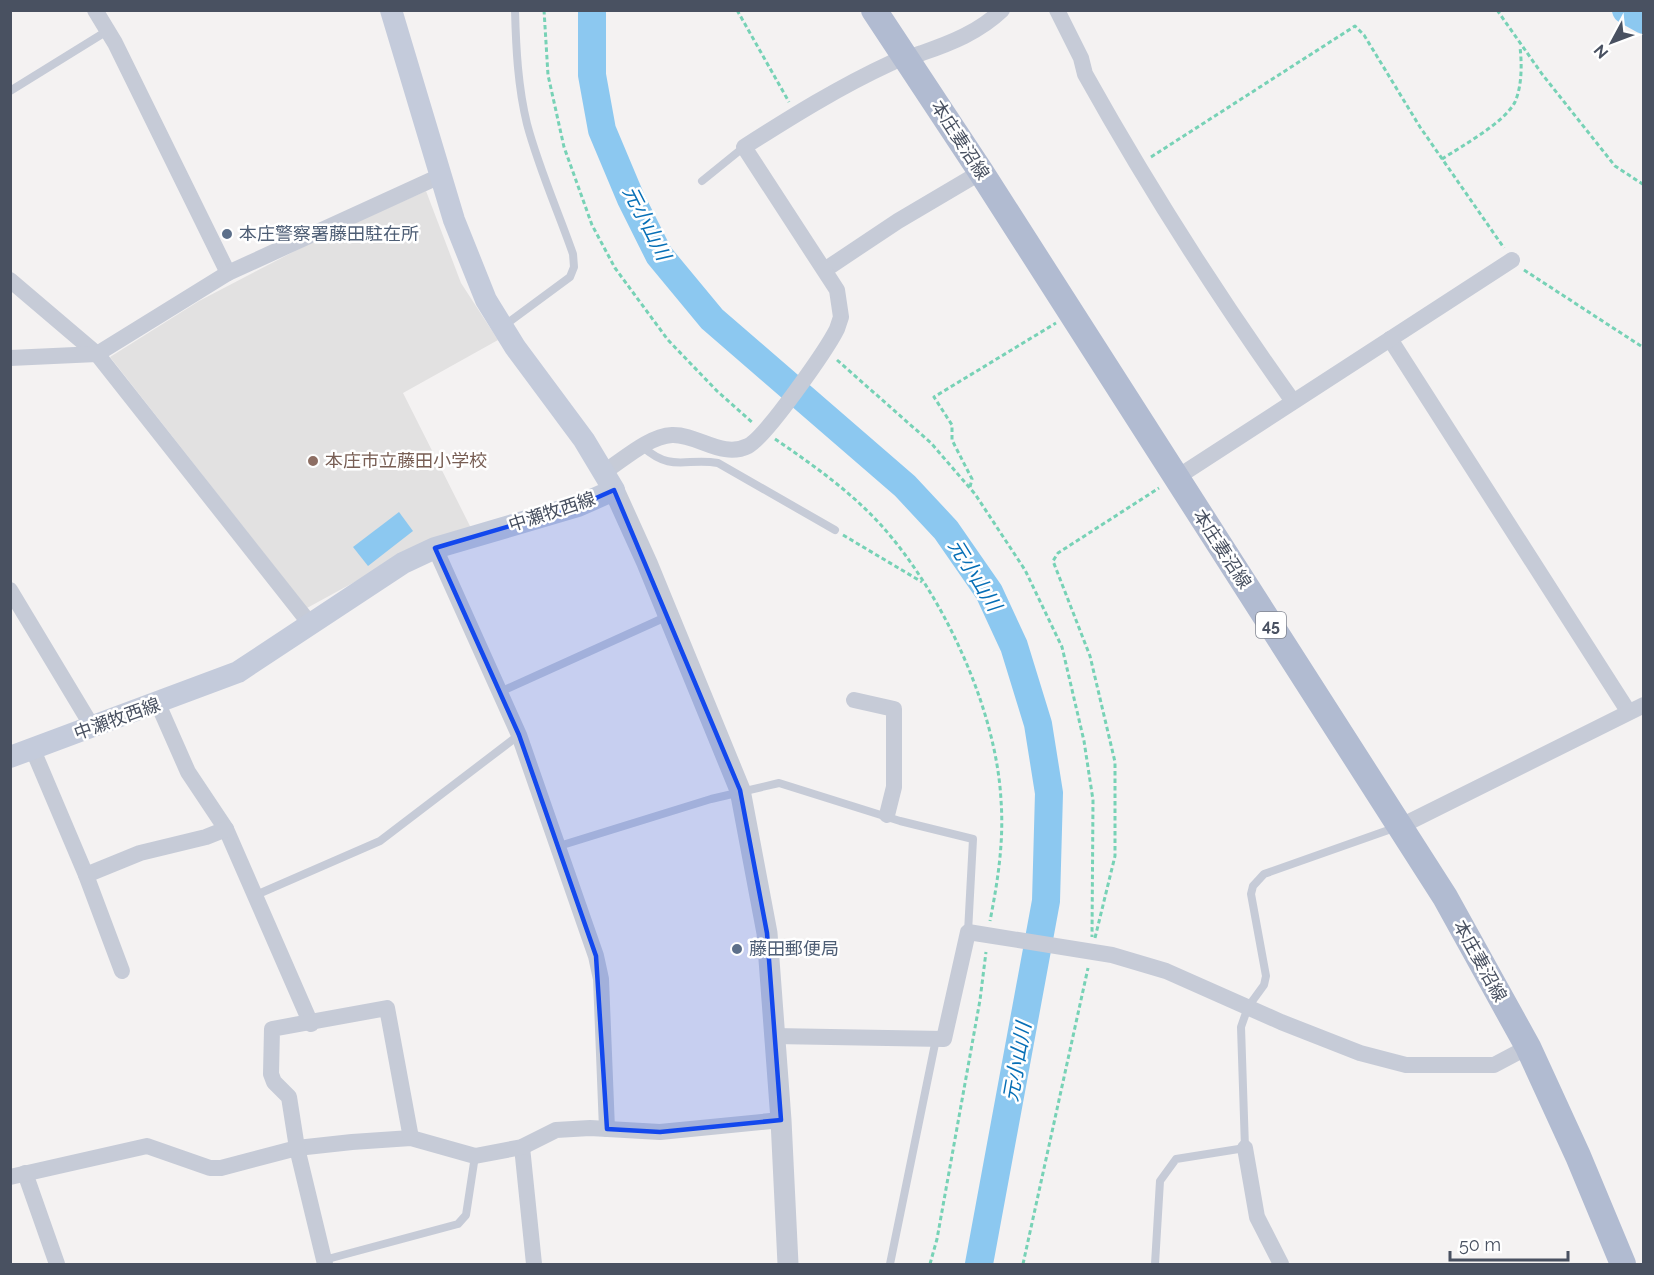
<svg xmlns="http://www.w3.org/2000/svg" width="1654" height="1275" viewBox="0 0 1654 1275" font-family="Raleway,'Noto Sans JP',sans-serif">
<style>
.education{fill:#e2e1e1}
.water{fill:#8cc8f0}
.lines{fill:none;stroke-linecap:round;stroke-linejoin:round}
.river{stroke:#8cc8f0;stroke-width:28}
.path{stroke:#77d2b6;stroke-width:3;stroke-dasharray:4.5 3;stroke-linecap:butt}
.service{stroke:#c6cbd7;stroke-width:8}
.minor{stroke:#c6cbd7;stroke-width:16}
.tertiary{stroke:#c6cbd7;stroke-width:21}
.secondary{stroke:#c4cbdb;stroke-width:22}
.primary{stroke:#b1bbd1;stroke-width:26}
.marked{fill:#1348ed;fill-opacity:0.2;stroke:#1348ed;stroke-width:4.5;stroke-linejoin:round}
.service-dot{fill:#5c6f8a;stroke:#fff;stroke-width:2}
.education-dot{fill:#8d6e63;stroke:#fff;stroke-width:2}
.labels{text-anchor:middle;stroke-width:5;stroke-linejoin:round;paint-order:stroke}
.shield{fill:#fff;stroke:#808590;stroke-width:1.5}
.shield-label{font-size:16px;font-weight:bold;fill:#495161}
.street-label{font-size:18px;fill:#495161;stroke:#fff}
.service-label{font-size:18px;fill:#4e5e75;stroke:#fff;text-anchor:start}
.education-label{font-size:18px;fill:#785e54;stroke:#fff;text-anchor:start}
.water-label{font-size:20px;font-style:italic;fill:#076fb6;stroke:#fff}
</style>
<rect width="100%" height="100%" fill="#f4f2f2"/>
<!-- education -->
<polygon class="education" points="426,191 461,283 498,340 403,393 472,530 426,543 307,608 110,357 199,301 316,240"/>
<!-- water -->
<polygon class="water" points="399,512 413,531 368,566 353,547"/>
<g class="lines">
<!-- river -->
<g class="river">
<polyline points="592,10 592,75 602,130 631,199 659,255 712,319 905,486 946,530 989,592 1014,646 1038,724 1049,793 1046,901 979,1264"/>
<polyline points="1626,10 1644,20"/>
</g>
<!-- path -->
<g class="path">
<polyline points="544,10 548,75 564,147 592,225 615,268 668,340 717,391 753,423"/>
<polyline points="737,10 789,102"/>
<polyline points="1497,10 1542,74 1615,166 1644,185"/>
<polyline points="1151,157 1355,26 1364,35 1420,127 1504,248"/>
<path d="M1442,159C1462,146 1504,123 1515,102C1522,86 1522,64 1520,47"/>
<polyline points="1524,270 1644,348"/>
<polyline points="837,360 931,443 975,494 1025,570 1062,647 1084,741 1093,800 1092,937"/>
<path d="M775,439C813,465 850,491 881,525C942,593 996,707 1001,800C1004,841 998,880 990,921"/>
<polyline points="970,487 972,479 952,440 952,425 934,397 1056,323"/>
<polyline points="843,535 922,582"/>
<polyline points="1095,938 1115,856 1115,762 1090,656 1053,561 1058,553 1159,488"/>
<polyline points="930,1264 937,1239 980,1000 986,952"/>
<polyline points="1023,1264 1088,968"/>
</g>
<!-- service -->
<g class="service">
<polyline points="10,91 107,31"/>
<polyline points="702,181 744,147"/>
<path d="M505,325L570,277L574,267L573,254C558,211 539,169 527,124C518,87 516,49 515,10"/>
<path d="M643,447C672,473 687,457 718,463L835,530"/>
<polyline points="500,692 668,616"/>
<polyline points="556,847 711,799 779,783 900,821 973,839 968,932"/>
<polyline points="256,895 380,841 519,735"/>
<polyline points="324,1260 458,1224 466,1215 475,1156"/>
<polyline points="890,1264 936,1039"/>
<polyline points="1155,1264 1160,1181 1176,1159 1245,1148 1241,1027 1248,1007 1264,985 1266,976 1251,894 1253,886 1264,874 1397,827"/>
</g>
<!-- minor -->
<g class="minor">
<polyline points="95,10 115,43 228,273"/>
<path d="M1057,10L1081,58L1085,74C1148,187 1217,295 1292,400"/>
<polyline points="826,269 898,221 981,172"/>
<polyline points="10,280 97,354 311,625"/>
<polyline points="1390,339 1628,711"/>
<polyline points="10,358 97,354 228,273 440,176"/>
<path d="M604,472C623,460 649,436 672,435C698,434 722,459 748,446C766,437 827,349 837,329L841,317L837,290L744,147C791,117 839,87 891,63C901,58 912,57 922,53C951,43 979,32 1002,10"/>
<polyline points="1176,478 1512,260"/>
<polyline points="435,548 519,735 596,956 601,979 607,1129"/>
<polyline points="10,590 93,728"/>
<polyline points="854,700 894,709 894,787 887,815"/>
<polyline points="158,704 188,772 226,829 311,1024"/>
<polyline points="33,750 86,875 140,853 206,837 226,829"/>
<polyline points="1401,826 1644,705"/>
<polyline points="86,875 122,971"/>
<polyline points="774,1036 944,1039 968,932 1112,955 1166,971 1281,1022 1360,1053 1406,1065 1494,1065 1528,1047"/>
<polyline points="522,1147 534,1264"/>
<polyline points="1245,1148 1257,1217 1281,1264"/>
<polyline points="25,1173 57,1264"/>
<polyline points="10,1177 147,1146 210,1168 221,1168 297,1148 352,1142 411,1138 475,1156 522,1147 556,1130 590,1128 660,1132 781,1120"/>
<polyline points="325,1264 297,1148 289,1097 274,1082 271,1074 272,1029 387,1008 411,1138"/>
</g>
<!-- tertiary -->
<polyline class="tertiary" points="614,490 647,563 740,790 767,933 781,1120 788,1264"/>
<!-- secondary -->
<polyline class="secondary" points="10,757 238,672 403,563 435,548 578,506 614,490 584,440 515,347 486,300 454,220 391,10"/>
<!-- primary -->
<polyline class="primary" points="874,10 981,172 1445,897 1528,1047 1578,1156 1623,1264"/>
</g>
<!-- marked area -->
<path class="marked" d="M614,490L740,790L767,933L781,1120L660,1132L607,1129L596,956L519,735L435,548L578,506Z"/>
<!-- markers -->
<g class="service-dot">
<circle cx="227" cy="234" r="6"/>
<circle cx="737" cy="949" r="6"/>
</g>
<circle class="education-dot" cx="313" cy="461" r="6"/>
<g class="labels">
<!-- shield labels -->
<rect class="shield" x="1256" y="612" width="30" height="26" rx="4.5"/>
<g class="shield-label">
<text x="1271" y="631">45</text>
</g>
<!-- street labels -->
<g class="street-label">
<text transform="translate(960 140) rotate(57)" y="6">本庄妻沼線</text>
<text transform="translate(552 512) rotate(-18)" y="6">中瀬牧西線</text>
<text transform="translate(1222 549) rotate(57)" y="6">本庄妻沼線</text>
<text transform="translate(117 719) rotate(-20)" y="6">中瀬牧西線</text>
<text transform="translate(1480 961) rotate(61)" y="6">本庄妻沼線</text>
</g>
<!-- service labels -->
<g class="service-label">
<text x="239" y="240">本庄警察署藤田駐在所</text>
<text x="749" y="955">藤田郵便局</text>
</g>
<!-- education labels -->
<g class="education-label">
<text x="325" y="467">本庄市立藤田小学校</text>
</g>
<!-- water labels -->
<g class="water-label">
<text transform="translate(647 223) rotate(63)" y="7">元小山川</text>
<text transform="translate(975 575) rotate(58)" y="7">元小山川</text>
<text transform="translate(1017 1062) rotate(-80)" y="7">元小山川</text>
</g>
</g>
<!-- border -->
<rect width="1654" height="1275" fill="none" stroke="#495161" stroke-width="24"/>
<!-- north arrow -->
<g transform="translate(1612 42) rotate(229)" stroke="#ffffff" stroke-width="4.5" paint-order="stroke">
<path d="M0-4.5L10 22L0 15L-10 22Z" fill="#495161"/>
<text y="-9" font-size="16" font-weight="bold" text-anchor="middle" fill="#495161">N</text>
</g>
<!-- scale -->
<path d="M1450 1251v9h118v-9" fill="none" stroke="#495161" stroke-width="3"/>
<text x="1459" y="1251" font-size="18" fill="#495161" stroke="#ffffff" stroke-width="4.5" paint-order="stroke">50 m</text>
</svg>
